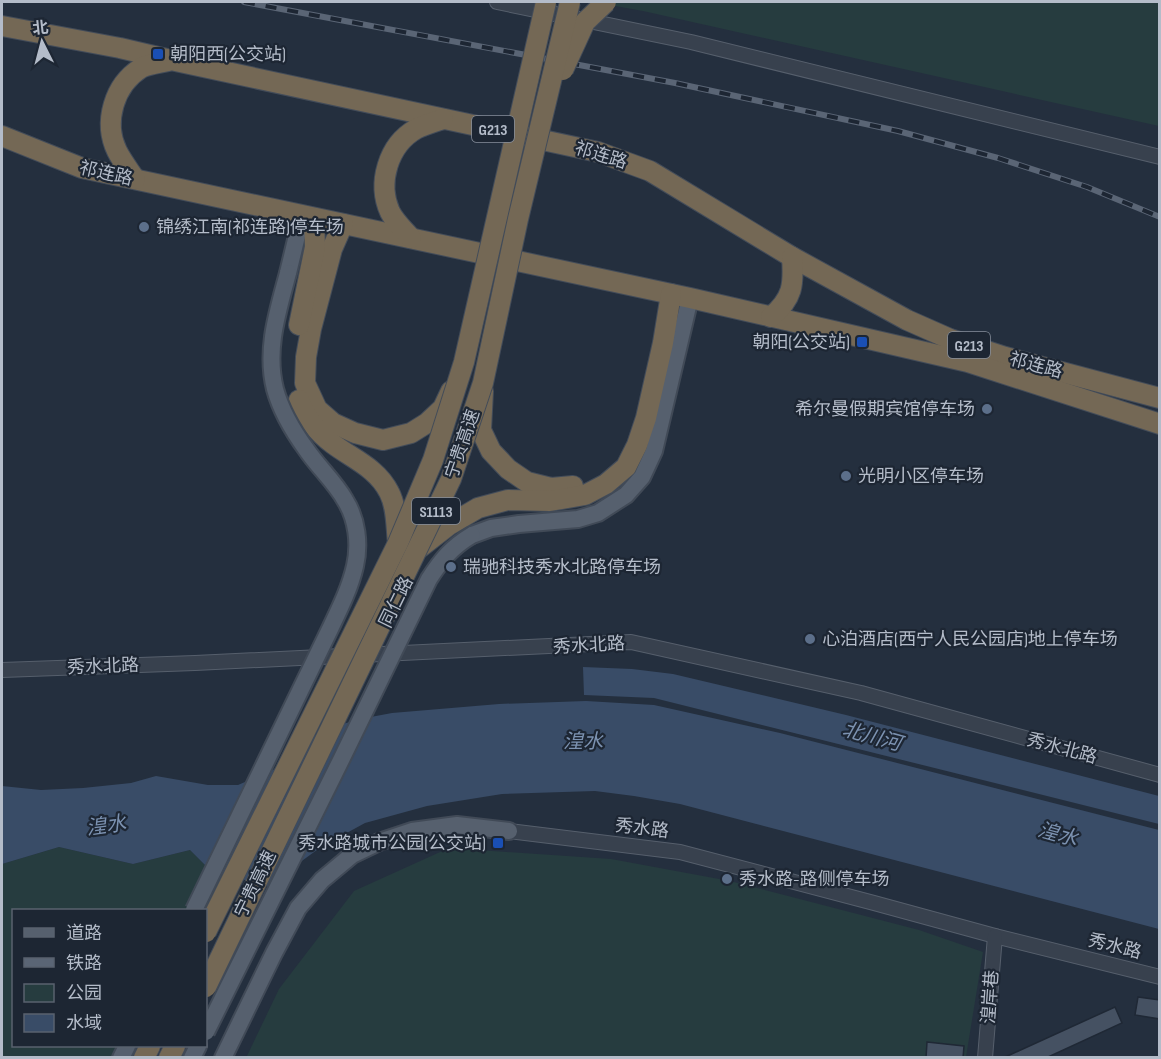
<svg xmlns="http://www.w3.org/2000/svg" width="1161" height="1059" viewBox="0 0 1161 1059" font-family="'Sofia Sans Condensed','Noto Sans SC',sans-serif">
<style>
.green{fill:#263c3f}
.water{fill:#394c67}
.building{fill:#455162;stroke:#1f2835;stroke-width:1.5}
.lines{fill:none;stroke-linecap:round;stroke-linejoin:round}
.minor-casing{stroke:#565f6c;stroke-width:16}
.major-casing{stroke:#414a57;stroke-width:20}
.highway-casing{stroke:#434c59;stroke-width:22}
.minor{stroke:#38414e;stroke-width:14}
.major{stroke:#56606e;stroke-width:16}
.highway{stroke:#746855;stroke-width:20}
.rail-casing{stroke:#5a6575;stroke-width:6}
.rail{stroke:#1d2633;stroke-width:4;stroke-dasharray:11;stroke-linecap:butt}
.major-bridge-casing{stroke:#414a57;stroke-width:20;stroke-linecap:butt}
.highway-bridge-casing{stroke:#434c59;stroke-width:22;stroke-linecap:butt}
.major-bridge{stroke:#56606e;stroke-width:16}
.highway-bridge{stroke:#746855;stroke-width:20}
.transit-dot{fill:#1a4fb4;stroke:#1d2633;stroke-width:2}
.service-dot{fill:#5c6f8a;stroke:#1d2633;stroke-width:2}
.labels{text-anchor:middle;stroke-width:4.5;stroke-linejoin:round;paint-order:stroke}
.shield{fill:#1d2633;stroke:#878f9c;stroke-width:1.5}
.shield-label{font-size:16px;font-weight:bold;fill:#b4bcc9}
.poi-label{font-size:18px;fill:#b4bcc9;stroke:#1d2633;text-anchor:start}
.street-label{font-size:18px;fill:#b4bcc9;stroke:#1d2633}
.water-label{font-size:20px;font-style:italic;fill:#7c92b1;stroke:#1d2633}
</style>
<rect width="100%" height="100%" fill="#242f3e"/>
<!-- green -->
<g class="green">
<polygon points="593,2 1159,2 1159,126 643,11"/>
<polygon points="59,847 133,864 190,850 211,871 224,874 206,911 14,910 14,1046 138,1046 133,1056 2,1058 2,864"/>
<polygon points="449,848 611,859 730,881 919,930 983,952 966,1057 246,1058 279,989 354,891"/>
</g>
<!-- water -->
<g class="water">
<polygon points="583,667 632,669 673,674 846,715 1159,796 1159,824 654,698 584,695"/>
<polygon points="586,701 654,705 780,733 1159,830 1159,929 680,804 634,796 595,791 502,794 427,806 365,823 321,847 299,863 275,888 211,871 190,850 133,864 59,847 2,864 2,786 41,790 83,788 131,783 156,776 208,785 238,785 273,770 318,733 329,728 360,719 392,713 499,704"/>
</g>
<!-- building -->
<g class="building">
<polygon points="1138,997 1160,1000 1160,1019 1135,1015"/>
<polygon points="1115,1007 1122,1023 1046,1058 1003,1058"/>
<polygon points="927,1042 964,1046 963,1058 926,1058"/>
</g>
<g class="lines">
<!-- minor casing -->
<g class="minor-casing">
<g id="minor">
<polyline points="497,2 691,42 1160,157"/>
<polyline points="2,670 195,663 631,642 861,693 1160,775"/>
<polyline points="509,831 680,852 874,903 995,936 1160,977"/>
<polyline points="985,1058 995,936"/>
</g>
</g>
<!-- major casing -->
<g class="major-casing">
<g id="major">
<polyline points="288,273 302,215"/>
<polyline points="472,535 491,528 519,524 578,519 598,513 626,495 642,477 654,451 690,298"/>
<polyline points="121,1058 127,1046"/>
<polyline points="192,1058 198,1046"/>
<polyline points="223,1058 274,953 298,908 322,880 352,855 379,842 412,831 457,825 509,831"/>
</g>
</g>
<!-- highway casing -->
<g class="highway-casing">
<g id="highway">
<polyline points="2,26 120,48 171,60 598,152 650,171 792,257 907,320 950,339 1005,357 1160,398"/>
<polyline points="2,136 82,168 690,298 968,362 1160,424"/>
<path d="M135,179C129,170 122,161 117,151C103,122 114,85 141,68C149,64 160,63 168,61"/>
<polyline points="343,224 332,249 311,329 306,357 305,383 317,409 333,423 355,433 383,440 411,433 427,423 443,408 451,391"/>
<path d="M411,238C404,230 395,222 390,212C377,183 388,145 416,129C424,125 434,122 443,119"/>
<path d="M771,317C793,298 794,285 792,257"/>
<polyline points="299,325 315,247 314,218"/>
<polyline points="483,391 481,430 491,451 508,469 527,482 551,488 573,486"/>
<path d="M299,400C306,418 318,433 333,444C353,459 377,468 389,492C397,507 396,527 398,543"/>
<polyline points="418,549 449,525 478,508 508,500 550,501 585,495 606,484 626,467 637,445 646,418 663,343 671,294"/>
<polyline points="144,1058 150,1046"/>
<polyline points="169,1058 175,1046"/>
</g>
</g>
<!-- minor -->
<use href="#minor" class="minor"/>
<!-- major -->
<use href="#major" class="major"/>
<!-- highway -->
<use href="#highway" class="highway"/>
<!-- rail casing -->
<g class="rail-casing">
<polyline id="rail" points="244,2 675,83 898,131 998,158 1087,187 1160,217"/>
</g>
<!-- rail -->
<use href="#rail" class="rail"/>
<!-- major-bridge casing -->
<g class="major-bridge-casing">
<g id="major-bridge">
<path d="M194,910L330,629C340,608 350,588 355,566C360,544 357,519 345,500C335,482 318,467 306,449C293,431 281,411 275,389C265,349 278,311 288,273"/>
<path d="M206,1032L342,758L429,579C442,559 452,547 472,535"/>
</g>
</g>
<!-- highway-bridge casing -->
<g class="highway-bridge-casing">
<g id="highway-bridge">
<polyline points="563,70 585,22 606,2"/>
<polyline points="206,932 398,543 433,460 464,362 546,2"/>
<polyline points="206,987 451,479 483,383 518,219 570,2"/>
</g>
</g>
<!-- major-bridge -->
<use href="#major-bridge" class="major-bridge"/>
<!-- highway-bridge -->
<use href="#highway-bridge" class="highway-bridge"/>
</g>
<!-- markers -->
<g class="transit-dot">
<rect x="152" y="48" width="12" height="12" rx="3"/>
<rect x="856" y="336" width="12" height="12" rx="3"/>
<rect x="492" y="837" width="12" height="12" rx="3"/>
</g>
<g class="service-dot">
<circle cx="144" cy="227" r="6"/>
<circle cx="987" cy="409" r="6"/>
<circle cx="846" cy="476" r="6"/>
<circle cx="451" cy="567" r="6"/>
<circle cx="810" cy="639" r="6"/>
<circle cx="727" cy="879" r="6"/>
</g>
<g class="labels">
<!-- shield labels -->
<g class="shield">
<rect x="472" y="116" width="42" height="26" rx="4.5"/>
<rect x="948" y="332" width="42" height="26" rx="4.5"/>
<rect x="412" y="498" width="48" height="26" rx="4.5"/>
</g>
<g class="shield-label">
<text x="493" y="135">G213</text>
<text x="969" y="351">G213</text>
<text x="436" y="517">S1113</text>
</g>
<!-- poi labels -->
<g class="poi-label">
<text x="170" y="60">朝阳西(公交站)</text>
<text x="156" y="233">锦绣江南(祁连路)停车场</text>
<text x="850" y="348" text-anchor="end">朝阳(公交站)</text>
<text x="975" y="415" text-anchor="end">希尔曼假期宾馆停车场</text>
<text x="858" y="482">光明小区停车场</text>
<text x="463" y="573">瑞驰科技秀水北路停车场</text>
<text x="822" y="645">心泊酒店(西宁人民公园店)地上停车场</text>
<text x="486" y="849" text-anchor="end">秀水路城市公园(公交站)</text>
<text x="739" y="885">秀水路-路侧停车场</text>
</g>
<!-- street labels -->
<g class="street-label">
<text transform="translate(601 155) rotate(17)" y="6">祁连路</text>
<text transform="translate(106 173) rotate(13)" y="6">祁连路</text>
<text transform="translate(1036 365) rotate(15)" y="6">祁连路</text>
<text transform="translate(462 444) rotate(-71)" y="6">宁贵高速</text>
<text transform="translate(396 602) rotate(-64)" y="6">同仁路</text>
<text transform="translate(589 645) rotate(-3)" y="6">秀水北路</text>
<text transform="translate(103 666) rotate(-2)" y="6">秀水北路</text>
<text transform="translate(1062 748) rotate(15)" y="6">秀水北路</text>
<text transform="translate(642 828) rotate(7)" y="6">秀水路</text>
<text transform="translate(255 884) rotate(-64)" y="6">宁贵高速</text>
<text transform="translate(1115 946) rotate(14)" y="6">秀水路</text>
<text transform="translate(990 997) rotate(-86)" y="6">湟岸巷</text>
</g>
<!-- water labels -->
<g class="water-label">
<text transform="translate(872 736) rotate(15)" y="7">北川河</text>
<text x="583" y="748">湟水</text>
<text transform="translate(106 825) rotate(-8)" y="7">湟水</text>
<text transform="translate(1058 834) rotate(15)" y="7">湟水</text>
</g>
</g>
<!-- border -->
<rect width="1161" height="1059" fill="none" stroke="#b4bcc9" stroke-width="6"/>
<!-- legend -->
<rect x="12" y="909" width="195" height="138" fill="#1d2633" stroke="#59626f" stroke-width="1.5"/>
<rect x="24" y="928" width="30" height="9" fill="#56606e" stroke="#59626f" stroke-width="1.5"/>
<text x="66" y="939" font-size="18" fill="#b4bcc9">道路</text>
<rect x="24" y="958" width="30" height="9" fill="#5a6575" stroke="#59626f" stroke-width="1.5"/>
<text x="66" y="969" font-size="18" fill="#b4bcc9">铁路</text>
<rect x="24" y="984" width="30" height="18" fill="#263c3f" stroke="#59626f" stroke-width="1.5"/>
<text x="66" y="999" font-size="18" fill="#b4bcc9">公园</text>
<rect x="24" y="1014" width="30" height="18" fill="#394c67" stroke="#59626f" stroke-width="1.5"/>
<text x="66" y="1029" font-size="18" fill="#b4bcc9">水域</text>
<!-- north arrow -->
<g transform="translate(42 42) rotate(354)" stroke="#1d2633" stroke-width="4.5" paint-order="stroke">
<path d="M0-4.5L10 22L0 15L-10 22Z" fill="#b4bcc9"/>
<text y="-9" font-size="16" font-weight="bold" text-anchor="middle" fill="#b4bcc9">北</text>
</g>
</svg>
